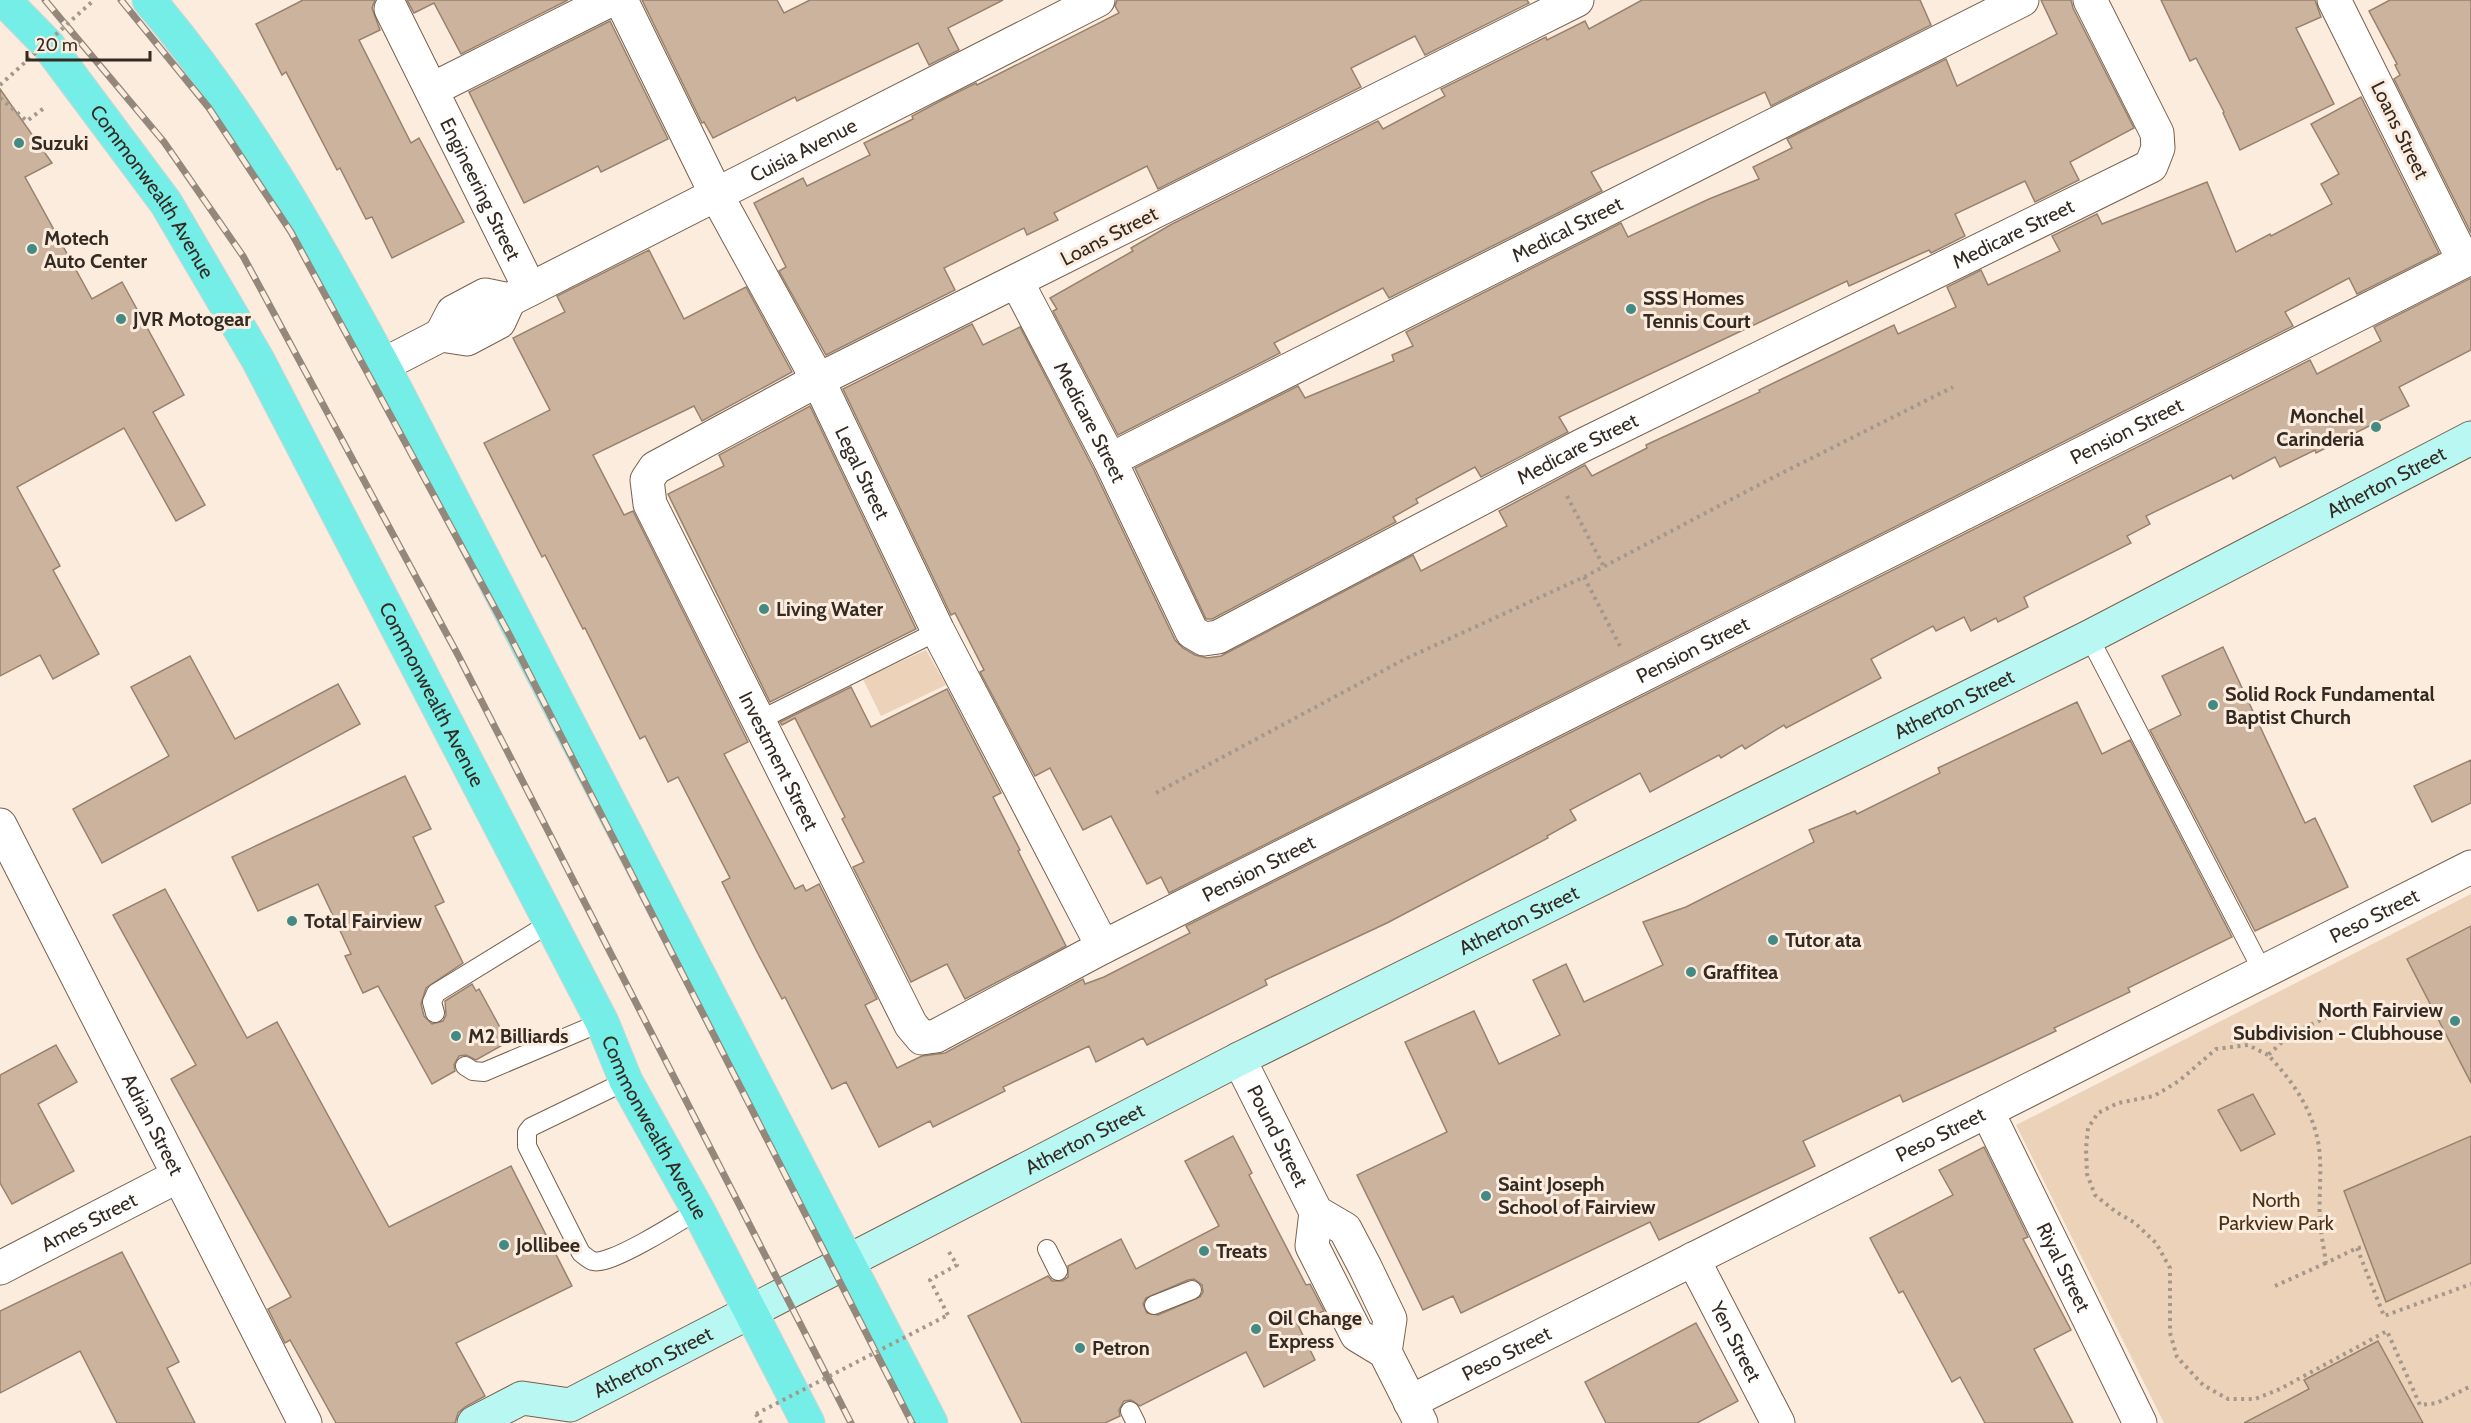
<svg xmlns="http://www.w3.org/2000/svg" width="2471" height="1423" viewBox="0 0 2471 1423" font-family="Cabin,sans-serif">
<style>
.green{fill:#ecd2b9}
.building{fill:#cbb39d;stroke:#99826d;stroke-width:1.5;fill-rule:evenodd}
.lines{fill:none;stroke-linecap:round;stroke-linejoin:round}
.lane-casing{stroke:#77614d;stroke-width:20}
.street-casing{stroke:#77614d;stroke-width:35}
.secondary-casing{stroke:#77614d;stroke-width:35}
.primary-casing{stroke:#d6d4d3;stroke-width:35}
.path{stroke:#a4978c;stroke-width:4;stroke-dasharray:3 4.5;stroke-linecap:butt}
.lane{stroke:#fff;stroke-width:18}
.street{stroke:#fff;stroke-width:33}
.secondary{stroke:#b9f7f3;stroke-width:33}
.primary{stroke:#74eee6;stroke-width:33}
.rail-casing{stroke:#94887d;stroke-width:7}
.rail{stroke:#fbecde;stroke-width:4.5;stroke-dasharray:14;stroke-linecap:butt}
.path-bridge{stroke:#a4978c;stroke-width:4;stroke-dasharray:3 4.5;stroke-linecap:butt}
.poi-dot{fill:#448a84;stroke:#fbecde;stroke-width:2}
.labels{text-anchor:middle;stroke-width:6;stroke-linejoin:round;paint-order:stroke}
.street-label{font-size:20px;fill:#342a22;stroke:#fbecde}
.poi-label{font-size:20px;font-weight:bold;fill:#342a22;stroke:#fbecde;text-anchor:start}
.park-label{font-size:20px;fill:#4c3011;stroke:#fbecde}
</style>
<rect width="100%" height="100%" fill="#fbecde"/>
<!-- green -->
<g class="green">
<polygon points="926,650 946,685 881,716 863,679"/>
<polygon points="2471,894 2471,1423 2164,1423 2016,1125"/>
</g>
<!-- building -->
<g class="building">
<polygon points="303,0 375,0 372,8 380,30 359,40 411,143 419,138 464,222 392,258 372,217 366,219 340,168 337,170 286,72 282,75 256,24"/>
<polygon points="407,0 568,0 461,54 434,3 414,13"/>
<polygon points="642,0 777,0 784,13 810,0 1003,0 948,28 959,50 929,65 918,43 797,101 795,97 713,138 704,122 702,123"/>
<polygon points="1117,0 1527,0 1529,3 1425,55 1415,36 1351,68 1361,87 1158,189 1147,166 1054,213 1058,220 1027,235 1024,228 944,268 955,290 826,355 779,271 786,267 754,203 803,178 807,186 870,155 864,143 913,119 912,116 946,98 976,83 977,85 1119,13 1115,6"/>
<polygon points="1642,0 1920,0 1931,25 1771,106 1765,92 1591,172 1602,191 1389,298 1383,288 1339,310 1274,343 1280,353 1118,435 1053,311 1057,309 1050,298 1133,251 1131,248 1172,224 1378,121 1383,129 1445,96 1441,89 1546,37 1547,40 1585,21 1589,29"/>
<polygon points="2041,0 2071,0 2073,8 2134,128 2070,162 2079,180 2035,202 2025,181 1955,214 1965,236 1931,253 1929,250 1849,286 1847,281 1559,417 1568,432 1481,477 1475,467 1416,499 1418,503 1393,517 1396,522 1212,619 1206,619 1135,468 1298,386 1305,398 1394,361 1392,355 1413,346 1406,332 1621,223 1628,237 1709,199 1759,179 1753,167 1792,148 1787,139 1946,59 1957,86 2057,34"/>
<polygon points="2161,0 2315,0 2321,17 2296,28 2334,104 2240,150 2223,113 2224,112 2196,58 2190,61"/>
<polygon points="2390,0 2471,0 2471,233 2394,79 2400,75 2395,65 2397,64 2369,11"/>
<polygon points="610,21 668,139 601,172 598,166 524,203 469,92"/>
<polygon points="0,89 52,163 25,177 92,299 122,282 184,395 153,412 205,505 176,521 124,428 17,487 60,566 53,570 99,654 53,679 40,655 0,676"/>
<polygon points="2361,97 2439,253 2357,294 2349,278 2285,312 2293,326 1169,893 1161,877 1147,884 1111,816 1083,830 1050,768 1035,776 980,672 984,670 955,613 951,615 843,389 972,324 983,345 1020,327 1093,468 1175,640 1183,648 1195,655 1207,658 1221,656 1413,555 1421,571 1507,526 1499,511 1585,465 1592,476 1647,448 1646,445 1760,392 1759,390 1894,325 1898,334 1956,307 1947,287 1981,270 1988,285 2060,251 2052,236 2097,214 2102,224 2207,182 2236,252 2270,234 2271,236 2332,204 2321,184 2339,174 2311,124"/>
<polygon points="649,250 684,319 746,287 792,372 702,421 694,406 593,455 624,515 633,511 748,742 724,754 795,889 803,885 806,891 819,884 877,999 865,1005 897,1068 922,1056 945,1053 1083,979 1085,984 1104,977 1190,933 1186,926 2310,360 2317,374 2381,341 2374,327 2471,278 2471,350 2399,387 2409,406 2316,453 2315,450 2280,467 2275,457 2233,479 2231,475 2146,516 2150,524 2127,536 2131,543 2024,597 2028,607 1998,622 1996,618 1971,631 1964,617 1936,631 1933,626 1871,659 1881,678 1786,728 1784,725 1745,749 1742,745 1721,758 1719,755 1650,792 1640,773 1570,810 1576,820 1547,836 1548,838 1387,923 1265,980 1267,985 1147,1045 1143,1038 1096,1062 1089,1046 1003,1087 1005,1091 933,1127 930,1121 879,1147 846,1082 832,1089 785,997 782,999 756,950 722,882 730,878 678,777 668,782 645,736 640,739 585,628 583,629 545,555 542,557 484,443 550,410 513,338 565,312 557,296"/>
<polygon points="810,406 916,629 770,702 668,494 724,466 719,455"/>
<polygon points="2223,647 2305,823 2315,818 2348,887 2255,931 2150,730 2181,715 2162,676"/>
<polygon points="190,656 235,739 338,684 360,724 102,863 73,809 169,756 131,687"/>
<polygon points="851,687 871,727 947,689 1001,793 993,797 1020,850 1018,851 1066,946 965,999 947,964 911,982 853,867 864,862 842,819 845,817 795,718 782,725 780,722"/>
<polygon points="2077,702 2102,754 2130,740 2232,937 2128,988 2130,992 2054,1028 2056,1031 1984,1065 1903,1102 1900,1095 1803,1141 1815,1166 1659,1240 1650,1222 1461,1313 1453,1296 1423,1310 1357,1175 1447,1132 1405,1042 1474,1011 1499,1064 1560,1035 1533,980 1566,964 1584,1002 1663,965 1643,922 1686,907 1814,842 1809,830 1855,811 1857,814 1940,773 1938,768"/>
<polygon points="2471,760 2471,803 2432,822 2414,786"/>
<polygon points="405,776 431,829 413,837 444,902 435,906 463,963 426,988 421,1004 424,1016 432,1024 443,1021 446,1015 445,1001 472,984 476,991 479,989 508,1042 476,1060 466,1055 459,1056 454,1065 455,1071 432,1084 378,986 363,993 345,956 351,954 318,884 258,911 232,857"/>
<polygon points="165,889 247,1038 277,1022 389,1227 511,1166 572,1286 456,1343 485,1396 465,1407 458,1413 455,1423 336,1423 290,1340 285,1343 268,1309 291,1297 171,1079 196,1065 113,915"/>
<polygon points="2471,926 2471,1083 2407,959"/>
<polygon points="56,1045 77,1082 38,1104 74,1171 12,1204 0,1183 0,1075"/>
<polygon points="2253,1094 2275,1134 2241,1151 2218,1110"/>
<path d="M1233,1136L1252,1173L1249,1175L1306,1285L1310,1284L1324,1311L1297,1323L1315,1360L1264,1387L1246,1352L1140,1406L1131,1400L1124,1401L1119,1410L1120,1416L1105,1423H1022L968,1316L1048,1276L1052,1281H1062L1068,1277V1266L1121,1239L1136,1269L1219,1226L1185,1161ZM1188,1280L1194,1279L1202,1285L1203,1292L1200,1297L1158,1315L1147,1313L1143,1304L1146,1298Z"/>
<polygon points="2471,1136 2471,1263 2386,1302 2344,1191"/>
<polygon points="1984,1147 2028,1237 2023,1239 2071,1330 2034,1349 2073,1423 1985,1423 1960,1377 1952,1382 1903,1291 1899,1293 1870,1238 1953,1195 1939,1170"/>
<polygon points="122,1252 179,1362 167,1368 195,1423 117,1423 80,1351 0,1393 0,1311"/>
<polygon points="1696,1323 1738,1401 1697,1423 1606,1423 1585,1382"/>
<polygon points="2378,1341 2423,1423 2244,1423 2309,1389 2304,1380"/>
</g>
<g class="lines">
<!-- lane casing -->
<g class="lane-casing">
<g id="lane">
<polyline points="2089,637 2263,972"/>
<polyline points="758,721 938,631"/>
<polyline points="435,1013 432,1002 436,993 550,923"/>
<polyline points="465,1066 473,1071 484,1072 602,1022"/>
<path d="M626,1081L531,1127L527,1132V1146L581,1253C584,1255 589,1260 593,1261C608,1267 682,1220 698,1210"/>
<polyline points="1047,1249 1058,1271"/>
<polyline points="1154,1305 1192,1290"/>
<polyline points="1130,1411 1136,1423"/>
</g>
</g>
<!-- street casing -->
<g class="street-casing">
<g id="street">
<path id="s1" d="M621,0L717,196L818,380L938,631L1103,947"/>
<path id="s2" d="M1577,0L818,380L655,468L647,480L650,504L911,1025L922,1038L936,1036L1103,947L2464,261L2334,0"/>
<path id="s3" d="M391,9L530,289"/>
<polyline points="433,89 610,0"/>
<path id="s4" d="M1017,282L1110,460L1192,632L1204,639L1218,637L1581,446L2151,166L2158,148L2157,133L2090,0"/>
<path id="s5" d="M441,335L453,312L485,295L509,300L1098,0"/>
<polyline points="383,365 441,335 467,339 499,322 509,300"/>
<path id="s6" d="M1110,460L2022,0"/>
<path id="s7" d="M0,825L305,1423"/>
<path id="s8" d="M1239,1059L1316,1212L1345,1229L1365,1267L1390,1319L1385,1352"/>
<path id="s9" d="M1987,1111L2140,1423"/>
<polyline points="1316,1212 1312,1246 1357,1335 1385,1352 1421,1423"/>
<path id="s10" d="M1693,1259L1778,1423"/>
<path id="s11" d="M0,1268L178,1176"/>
<path id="s12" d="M1410,1402L2471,867"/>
</g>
</g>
<!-- secondary casing -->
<g class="secondary-casing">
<g id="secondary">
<path id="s13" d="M474,1423L522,1398L570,1405L1239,1059L2089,637L2471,438"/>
</g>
</g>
<!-- primary casing -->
<g class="primary-casing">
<g id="primary">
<path id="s14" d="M4,0L48,45L166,203L258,360L602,1022L626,1081L698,1210L808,1423"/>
<path d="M149,0C244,111 314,238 383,365L931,1423"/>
</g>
</g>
<!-- path -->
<g class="path">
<polyline points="0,98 27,121 44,108"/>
<polyline points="1567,496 1604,567"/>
<polyline points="1584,577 1620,646"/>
<polyline points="1156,793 1403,660 1584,577 1768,480 1953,387"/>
<path d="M2341,1011L2292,1033L2268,1055C2289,1077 2308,1103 2316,1133C2324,1161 2318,1193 2320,1221C2321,1235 2324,1249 2326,1263L2357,1248L2365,1247"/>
<polyline points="2268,1055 2248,1045 2216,1049 2179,1081 2154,1096 2118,1103 2098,1113 2088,1128 2086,1149 2087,1174 2095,1195 2116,1212 2135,1223 2156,1243 2170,1268 2170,1333 2177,1357 2203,1385 2228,1399 2255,1399 2280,1389 2387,1331 2420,1405 2437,1403 2471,1386"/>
<polyline points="2357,1248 2384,1316 2471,1284"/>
<polyline points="2275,1286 2326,1263"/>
<polyline points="948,1315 930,1280 957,1265 949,1252"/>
<polyline points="756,1414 761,1423"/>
</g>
<!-- lane -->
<use href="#lane" class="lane"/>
<!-- street -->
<use href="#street" class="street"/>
<!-- secondary -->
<use href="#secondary" class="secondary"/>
<!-- primary -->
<use href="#primary" class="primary"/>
<!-- rail casing -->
<g class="rail-casing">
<g id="rail">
<polyline points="45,0 164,142 243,256 458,655 851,1423"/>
<polyline points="121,0 209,108 291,232 509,634 912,1423"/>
</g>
</g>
<!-- rail -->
<use href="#rail" class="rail"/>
<!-- path-bridge -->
<g class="path-bridge">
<polyline points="0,85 94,0"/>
<polyline points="756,1414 948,1315"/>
</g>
</g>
<!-- markers -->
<g class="poi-dot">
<circle cx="19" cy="143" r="6"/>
<circle cx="32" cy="249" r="6"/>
<circle cx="1631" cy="309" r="6"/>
<circle cx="121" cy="319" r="6"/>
<circle cx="2376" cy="427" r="6"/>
<circle cx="764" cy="609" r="6"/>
<circle cx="2213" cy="705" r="6"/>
<circle cx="292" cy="921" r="6"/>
<circle cx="1773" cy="940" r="6"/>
<circle cx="1691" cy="972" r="6"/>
<circle cx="2455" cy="1021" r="6"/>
<circle cx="456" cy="1036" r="6"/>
<circle cx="1486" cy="1196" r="6"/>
<circle cx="504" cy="1245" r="6"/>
<circle cx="1204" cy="1251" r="6"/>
<circle cx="1256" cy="1329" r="6"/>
<circle cx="1080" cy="1348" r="6"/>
</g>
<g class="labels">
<!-- street labels -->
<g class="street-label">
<text transform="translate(2400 130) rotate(64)" y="7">Loans Street</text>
<text dy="7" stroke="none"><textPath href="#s5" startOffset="417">Cuisia Avenue</textPath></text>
<text dy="7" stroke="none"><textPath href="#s3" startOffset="201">Engineering Street</textPath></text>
<text dy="7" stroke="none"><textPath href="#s14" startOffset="243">Commonwealth Avenue</textPath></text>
<text dy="7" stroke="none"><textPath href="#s6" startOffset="512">Medical Street</textPath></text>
<text dy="7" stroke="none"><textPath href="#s4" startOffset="1311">Medicare Street</textPath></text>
<text transform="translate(1109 236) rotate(-27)" y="7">Loans Street</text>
<text dy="7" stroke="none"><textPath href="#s4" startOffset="158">Medicare Street</textPath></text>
<text dy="7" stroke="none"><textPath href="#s2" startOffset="3022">Pension Street</textPath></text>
<text dy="7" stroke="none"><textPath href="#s4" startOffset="825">Medicare Street</textPath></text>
<text dy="7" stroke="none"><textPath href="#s1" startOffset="531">Legal Street</textPath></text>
<text dy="7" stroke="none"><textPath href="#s13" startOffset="2140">Atherton Street</textPath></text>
<text dy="7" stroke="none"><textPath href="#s2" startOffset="2536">Pension Street</textPath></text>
<text dy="7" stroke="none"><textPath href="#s14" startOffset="819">Commonwealth Avenue</textPath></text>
<text dy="7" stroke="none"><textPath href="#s13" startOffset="1654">Atherton Street</textPath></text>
<text dy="7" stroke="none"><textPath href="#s2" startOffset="1360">Investment Street</textPath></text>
<text dy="7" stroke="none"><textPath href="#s2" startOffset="2050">Pension Street</textPath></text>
<text dy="7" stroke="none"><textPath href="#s12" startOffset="1080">Peso Street</textPath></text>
<text dy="7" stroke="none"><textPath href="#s13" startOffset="1168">Atherton Street</textPath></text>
<text dy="7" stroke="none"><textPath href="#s7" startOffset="336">Adrian Street</textPath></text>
<text dy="7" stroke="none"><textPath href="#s14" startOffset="1306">Commonwealth Avenue</textPath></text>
<text dy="7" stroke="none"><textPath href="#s8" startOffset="86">Pound Street</textPath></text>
<text dy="7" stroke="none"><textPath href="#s12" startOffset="594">Peso Street</textPath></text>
<text dy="7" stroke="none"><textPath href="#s13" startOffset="682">Atherton Street</textPath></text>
<text dy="7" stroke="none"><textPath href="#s11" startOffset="100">Ames Street</textPath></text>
<text dy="7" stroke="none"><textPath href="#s9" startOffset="174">Riyal Street</textPath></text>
<text dy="7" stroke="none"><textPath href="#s10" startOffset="93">Yen Street</textPath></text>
<text dy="7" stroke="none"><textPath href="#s12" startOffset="108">Peso Street</textPath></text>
<text dy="7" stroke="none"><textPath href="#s13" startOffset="196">Atherton Street</textPath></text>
</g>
<!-- poi labels -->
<g class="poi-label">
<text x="31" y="150">Suzuki</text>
<text x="44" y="245">Motech<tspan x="44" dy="23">Auto Center</tspan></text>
<text x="1643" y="305">SSS Homes<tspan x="1643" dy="23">Tennis Court</tspan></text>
<text x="133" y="326">JVR Motogear</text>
<text x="2364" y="423" text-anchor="end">Monchel<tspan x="2364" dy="23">Carinderia</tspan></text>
<text x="776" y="616">Living Water</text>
<text x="2225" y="701">Solid Rock Fundamental<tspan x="2225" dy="23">Baptist Church</tspan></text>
<text x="304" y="928">Total Fairview</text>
<text x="1785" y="947">Tutor ata</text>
<text x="1703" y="979">Graffitea</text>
<text x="2443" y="1017" text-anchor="end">North Fairview<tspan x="2443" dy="23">Subdivision - Clubhouse</tspan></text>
<text x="468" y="1043">M2 Billiards</text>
<text x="1498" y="1191">Saint Joseph<tspan x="1498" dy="23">School of Fairview</tspan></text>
<text x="516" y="1252">Jollibee</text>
<text x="1216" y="1258">Treats</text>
<text x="1268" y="1325">Oil Change<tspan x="1268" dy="23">Express</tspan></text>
<text x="1092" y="1355">Petron</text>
</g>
<!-- park labels -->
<g class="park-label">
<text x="2276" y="1207">North<tspan x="2276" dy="23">Parkview Park</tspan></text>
</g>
</g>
<!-- scale -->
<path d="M27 51v9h123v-9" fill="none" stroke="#342a22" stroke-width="3"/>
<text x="36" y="51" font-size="18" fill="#342a22" stroke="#fbecde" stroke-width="4.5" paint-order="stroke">20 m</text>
</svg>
